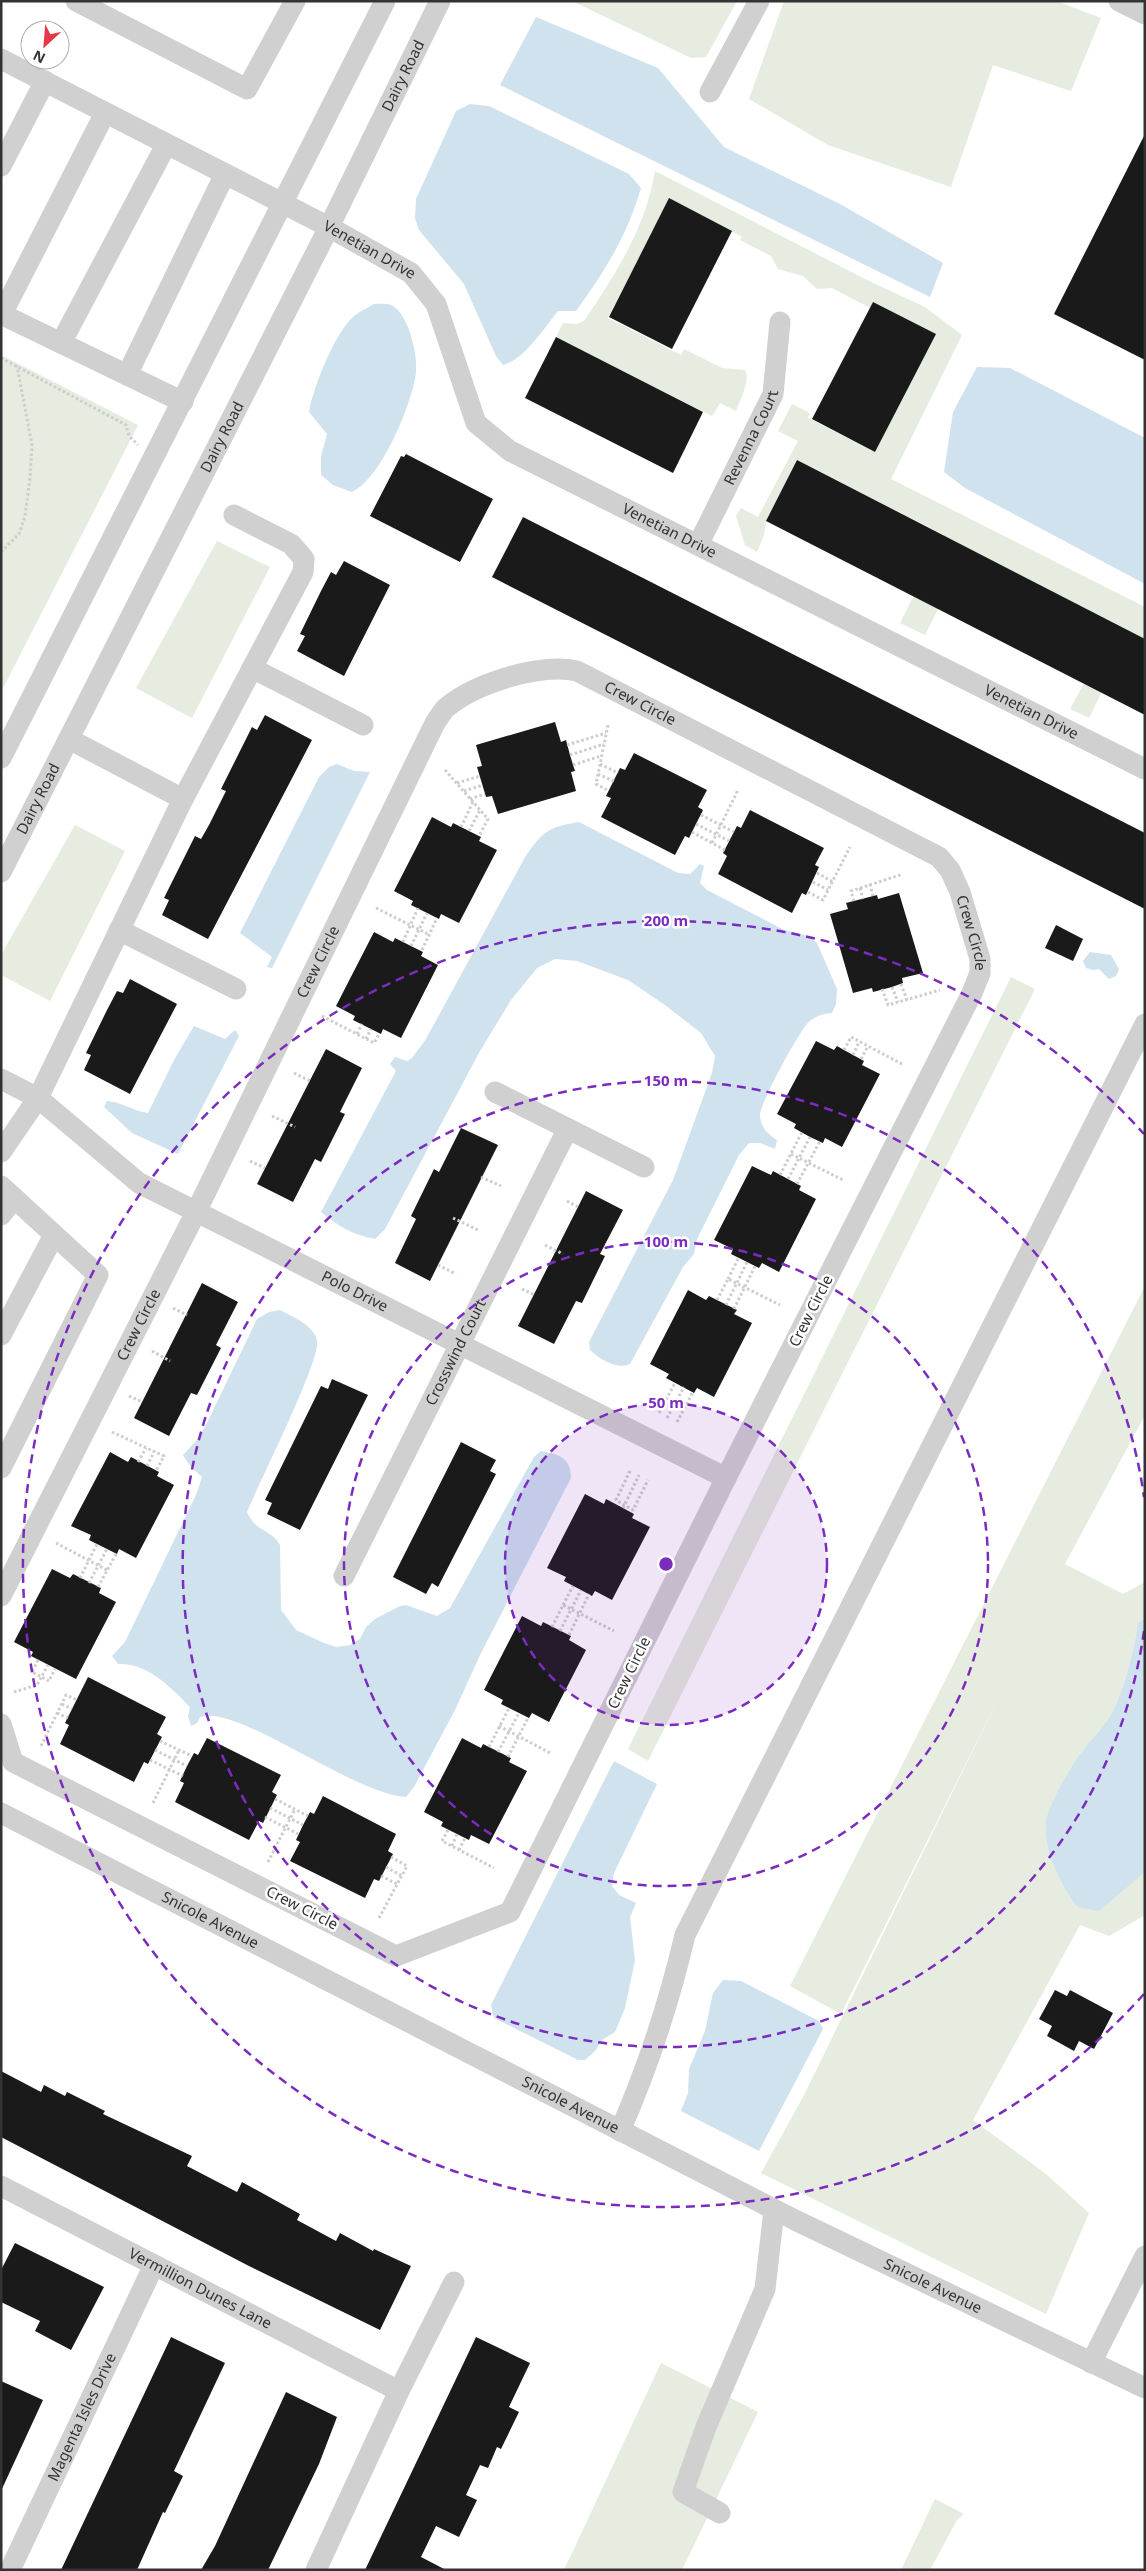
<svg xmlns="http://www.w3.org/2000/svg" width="1146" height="2571" viewBox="0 0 1146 2571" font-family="'Noto Sans',sans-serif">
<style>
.green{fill:#e6ecdf}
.water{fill:#cfe2ee}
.building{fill:#1a1a1a}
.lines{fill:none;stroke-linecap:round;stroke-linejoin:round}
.path{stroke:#cdcdcd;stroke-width:3;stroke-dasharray:2.5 2.5;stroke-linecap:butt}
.minor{stroke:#d0d0d0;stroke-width:21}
.ring{fill:none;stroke:#7b2cbf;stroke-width:2.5;stroke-dasharray:9 6}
.labels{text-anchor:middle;stroke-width:5;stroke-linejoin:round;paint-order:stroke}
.street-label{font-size:15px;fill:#333;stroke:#fff}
.centre{fill:#7b2cbf;stroke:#fff;stroke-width:2.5}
.ring-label{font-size:15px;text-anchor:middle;font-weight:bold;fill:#7b2cbf;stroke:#fff;stroke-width:5;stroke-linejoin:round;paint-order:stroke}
</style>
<rect width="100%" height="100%" fill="#fff"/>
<!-- green -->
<g class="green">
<polygon points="572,1 737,1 706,57 691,58"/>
<polygon points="784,1 1056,1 1101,18 1071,91 993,65 951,187 828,145 749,99"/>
<path d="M655,171L869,281L925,307L962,335L891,479L1145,607V639L1131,632L1089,718L1070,709L1116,624L968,550L925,635L900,623L944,535L797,460L766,521L764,535L757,552L745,545L736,516L741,508L758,517L798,441L778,431L792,404L810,413L808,418L875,452L935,334L873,302L870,308L832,288L817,289L803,276L778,269L771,256L740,240L742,237L669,199L608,318L681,355L684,349L722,368L745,370C751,380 740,400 736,411L720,403L712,416L556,337L563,323L577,324L584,321C616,273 645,230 655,171Z"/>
<polygon points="1,355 138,425 1,692"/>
<polygon points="217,541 270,567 192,718 136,688"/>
<polygon points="75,825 125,851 50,1001 1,975 1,955"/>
<polygon points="1011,977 1035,989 648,1761 628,1749"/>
<path d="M1145,1286V1415L1065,1564L1123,1594L1145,1582V1619L1138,1623C1134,1650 1123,1698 1107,1721C1100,1731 1090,1740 1083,1750C1073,1764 1048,1807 1046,1822C1043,1853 1060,1882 1077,1907L1136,1878L1145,1872V1915L1109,1936L1080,1925L973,2120L1046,2174L1089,2213L1046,2314L761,2173L803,2097L1007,1681L841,2014L790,1986Z"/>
<polygon points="661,2363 758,2412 682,2570 564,2570"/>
<polygon points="935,2499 964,2514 957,2520 930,2570 901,2570"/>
</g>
<!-- water -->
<g class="water">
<polygon points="536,17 658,68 724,147 840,204 943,263 930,297 500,85"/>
<path d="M470,104L489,106L629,174L641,188C627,236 605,271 576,311H558C545,327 524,360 503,365L496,356L464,284L419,230L415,218L416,199L456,111Z"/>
<path d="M374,304C380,304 388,303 393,306C409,316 418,355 416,373C412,404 381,479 352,492L333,485L321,475V456L327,434L309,412C313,388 335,332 354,316C360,311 368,308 374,304Z"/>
<polygon points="977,367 1010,368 1145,438 1145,584 965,488 944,472 953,412"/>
<polygon points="337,764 354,771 370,772 272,968 267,967 272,957 240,933 319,777 329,767"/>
<path d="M579,822L678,873L690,874L700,864L704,866L700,883L707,890L784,930L808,936L817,943L837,989L836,1004L832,1013C822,1014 814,1016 807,1024C798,1034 759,1104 760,1116C761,1128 768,1134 777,1140L775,1149L760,1143H749L739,1155L697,1239L694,1254L683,1267L630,1364C616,1370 600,1359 590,1350L589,1342L673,1180L712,1073L715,1056L701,1033L665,1005L628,980L577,961L555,959L537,968L511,1000L480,1051L385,1229L375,1239C353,1235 338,1226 321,1212L396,1071L390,1064L395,1057L407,1061L412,1058L426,1039L524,859C541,833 547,827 579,822Z"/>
<polygon points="1090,952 1111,955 1119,969 1116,976 1109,979 1099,969 1093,970 1086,968 1083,961"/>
<path d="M194,1026L225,1039L235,1030L239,1036L178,1154L132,1133L104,1107L107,1101C122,1102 133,1111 148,1113L174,1060Z"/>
<path d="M280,1310C293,1317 314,1325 317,1341C321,1360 258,1485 247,1512C256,1533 270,1528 280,1545L281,1610L296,1630L324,1643L336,1647L350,1645L360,1639L366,1627L375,1619L400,1606L406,1605L437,1616L450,1608L534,1457L541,1451C559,1454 571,1458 571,1478L480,1655L455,1710L414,1787L406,1797C352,1794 238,1704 200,1717L197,1723L191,1726L188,1716L190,1707C171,1687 146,1662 118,1664L112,1656L125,1642L196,1495L202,1477L191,1467L183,1455L197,1440L206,1425L257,1319L269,1312Z"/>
<path d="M1145,1619V1872L1099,1911L1077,1907C1060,1882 1043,1853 1046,1822C1047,1807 1073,1763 1083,1750C1090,1740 1100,1731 1107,1721C1123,1698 1134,1650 1138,1623Z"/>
<polygon points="614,1761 657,1784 614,1873 612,1886 619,1895 636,1903 630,1917 635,1960 625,2008 615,2032 602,2040 596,2050 585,2060 578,2060 494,2018 491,2005"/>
<polygon points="723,1980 741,1981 819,2021 823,2029 759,2151 681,2111 688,2093 689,2069 705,2031 713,1993"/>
</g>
<!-- building -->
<g class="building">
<polygon points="1145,134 1145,360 1054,314"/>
<polygon points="669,198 732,231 672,349 609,317"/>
<polygon points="873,302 936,334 875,452 812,419"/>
<polygon points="556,337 703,412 673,473 525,398"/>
<polygon points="406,454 493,499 460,562 370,516 401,456 404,457"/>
<polygon points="797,460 1145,639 1145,715 766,521"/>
<polygon points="523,517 1145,833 1145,909 492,577"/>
<polygon points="344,561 390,585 344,676 297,651 305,636 300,634 321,591 331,572 336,575"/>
<polygon points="265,715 312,740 208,939 162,915 169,900 164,898 195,836 201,839 209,825 226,791 221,789 252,727 257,730"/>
<polygon points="555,722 561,742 566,740 570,755 575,771 571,772 576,791 498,814 492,796 486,797 477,767 482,766 476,745"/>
<polygon points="634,753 707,790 698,807 703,810 689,838 685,836 675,855 601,817 611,798 606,796 620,768 625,770"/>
<polygon points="750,810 824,848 815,865 819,867 806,895 802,893 792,913 718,874 727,856 723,853 737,826 741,828"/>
<polygon points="432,817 451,827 453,823 481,837 479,841 497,850 459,923 441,914 439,919 411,905 413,901 394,891"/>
<polygon points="899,893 923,973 902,978 903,983 892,987 873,992 872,988 853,993 830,914 848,909 846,903 877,895 878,899"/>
<polygon points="1056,925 1083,939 1073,961 1045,948"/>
<polygon points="374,932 393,942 395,938 423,952 421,956 438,965 401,1038 383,1029 381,1034 353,1020 355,1016 336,1006"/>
<polygon points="130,979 177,1004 130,1094 84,1070 91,1055 86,1053 107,1010 117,991 123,993"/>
<polygon points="816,1041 834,1050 837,1046 844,1050 864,1061 862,1065 880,1074 842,1147 825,1138 823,1143 810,1137 794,1128 796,1124 777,1114"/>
<polygon points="326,1049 362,1068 340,1112 345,1114 321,1162 315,1159 293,1202 257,1184"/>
<polygon points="461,1128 498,1145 430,1281 395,1263 416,1219 411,1216 434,1169 439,1172"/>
<polygon points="752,1166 771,1175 773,1171 801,1186 799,1190 816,1199 779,1272 762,1263 759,1268 731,1254 733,1249 714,1240"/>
<polygon points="586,1191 623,1210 600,1254 605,1256 582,1303 576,1301 554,1344 518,1326"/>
<polygon points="202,1283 238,1302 216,1345 221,1348 197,1395 191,1393 169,1436 134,1418"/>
<polygon points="688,1290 706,1300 709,1296 737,1310 734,1314 752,1323 714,1397 697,1388 694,1393 666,1378 669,1374 650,1364"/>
<polygon points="332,1379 368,1395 300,1530 267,1514 272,1503 265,1500 321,1386 328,1389"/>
<polygon points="461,1442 496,1460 490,1471 496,1474 438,1587 432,1583 426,1594 393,1577"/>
<polygon points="110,1452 128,1462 131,1457 159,1472 157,1476 174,1485 136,1558 119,1549 117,1554 89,1540 91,1535 71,1526"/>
<polygon points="585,1494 604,1504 606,1499 623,1508 634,1514 632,1518 650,1527 612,1600 595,1591 592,1596 581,1590 564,1581 566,1577 547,1568"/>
<polygon points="52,1569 70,1578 73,1574 101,1588 99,1593 116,1602 76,1679 31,1656 33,1652 14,1642"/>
<polygon points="522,1616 541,1626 543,1622 571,1636 569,1640 586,1650 549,1722 532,1713 529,1718 501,1704 503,1700 484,1690"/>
<polygon points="88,1677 166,1717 157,1734 162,1737 148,1764 144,1762 134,1782 60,1744 69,1725 65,1723"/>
<polygon points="207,1738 281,1775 272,1792 277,1795 263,1823 259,1821 249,1840 175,1802 184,1783 180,1781 187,1766 194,1753 198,1755"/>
<polygon points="462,1738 481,1748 483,1744 511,1758 509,1762 527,1771 489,1844 471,1835 469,1840 441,1826 443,1822 424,1812"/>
<polygon points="323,1796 396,1834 388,1851 393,1854 379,1881 374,1879 365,1898 290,1861 300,1842 296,1840 303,1825 310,1812 314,1814"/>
<polygon points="1055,1990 1067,1996 1070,1990 1113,2013 1094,2049 1079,2041 1074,2051 1047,2036 1052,2026 1039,2019"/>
<polygon points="1,2071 41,2092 44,2085 65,2096 67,2092 105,2111 103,2114 192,2156 187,2166 237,2192 242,2182 300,2214 297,2220 336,2241 340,2233 373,2251 374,2249 411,2266 380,2330 247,2265 1,2137"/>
<polygon points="15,2243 104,2287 71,2350 35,2331 40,2321 1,2302 1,2270"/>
<polygon points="171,2337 225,2363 174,2471 183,2476 165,2513 163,2512 137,2570 61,2570"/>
<polygon points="476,2337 530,2363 509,2407 519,2412 501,2449 497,2447 488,2468 480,2465 466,2495 477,2500 459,2537 436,2526 421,2557 446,2570 365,2570"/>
<polygon points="1,2381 43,2400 1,2491"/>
<polygon points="286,2392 337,2417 319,2464 268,2570 201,2570 215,2546"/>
</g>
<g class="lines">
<!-- path -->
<g class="path">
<polyline points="1,358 126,425 129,436 138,445"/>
<polyline points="1,552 19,534 25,516 30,478 32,445 17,366"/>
<polyline points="608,725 596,784 609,791"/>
<polyline points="567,745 606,733"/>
<polyline points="570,755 604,744"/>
<polyline points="600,764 618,773"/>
<polyline points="573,765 601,756"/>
<polyline points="445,770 488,819 479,836"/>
<polyline points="598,774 614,781"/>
<polyline points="457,783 480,776"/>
<polyline points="464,791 483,785"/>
<polyline points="470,799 485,794"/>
<polyline points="701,815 734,832"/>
<polyline points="696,824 729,841"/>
<polyline points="461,827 473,802"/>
<polyline points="469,831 480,810"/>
<polyline points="692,832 712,843"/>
<polyline points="725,850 712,843 738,790"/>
<polyline points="817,873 833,882"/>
<polyline points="813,882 828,890"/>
<polyline points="870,884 873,896"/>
<polyline points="860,888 863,899"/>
<polyline points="808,892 823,900 850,847"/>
<polyline points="854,901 851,891 903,874"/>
<polyline points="376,908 430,935"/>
<polyline points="403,942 418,908"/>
<polyline points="411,946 427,913"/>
<polyline points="422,950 437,918"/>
<polyline points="901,984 907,1000"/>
<polyline points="892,987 898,1002"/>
<polyline points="882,989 888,1005 940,990"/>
<polyline points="322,1016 374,1043 379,1034"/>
<polyline points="357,1034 362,1024"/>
<polyline points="366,1039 371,1029"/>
<polyline points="844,1050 851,1037 902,1064"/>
<polyline points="853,1055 859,1042"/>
<polyline points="861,1059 868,1046"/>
<polyline points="294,1073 310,1081"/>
<polyline points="272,1116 295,1127"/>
<polyline points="791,1154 843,1180"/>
<polyline points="250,1161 265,1168"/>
<polyline points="780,1175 802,1132"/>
<polyline points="481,1177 501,1186"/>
<polyline points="788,1179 810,1137"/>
<polyline points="797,1184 820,1141"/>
<polyline points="567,1201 578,1207"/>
<polyline points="453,1218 478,1230"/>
<polyline points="545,1245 563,1254"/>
<polyline points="438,1265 456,1274"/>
<polyline points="728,1279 739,1257"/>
<polyline points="522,1289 535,1295"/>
<polyline points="717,1300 728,1279 780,1305"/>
<polyline points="726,1305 747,1262"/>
<polyline points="173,1308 187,1315"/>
<polyline points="734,1309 755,1266"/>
<polyline points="152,1351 170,1361"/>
<polyline points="129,1396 142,1402"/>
<polyline points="659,1413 675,1383"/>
<polyline points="667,1418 684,1387"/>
<polyline points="677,1422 693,1392"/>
<polyline points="112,1432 164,1456 156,1471"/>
<polyline points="138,1462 146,1448"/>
<polyline points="147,1466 154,1452"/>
<polyline points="630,1471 616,1500 633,1510 648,1480"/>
<polyline points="623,1508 639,1475"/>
<polyline points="56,1543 107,1570"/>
<polyline points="80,1578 97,1544"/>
<polyline points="89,1583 107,1549"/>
<polyline points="98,1587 116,1554"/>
<polyline points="563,1605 573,1586"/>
<polyline points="552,1627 563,1605 614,1631"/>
<polyline points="560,1631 581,1590"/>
<polyline points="569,1635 589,1594"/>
<polyline points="38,1660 32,1672 49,1681 55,1669"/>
<polyline points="14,1692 37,1685 48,1665"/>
<polyline points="62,1704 72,1709"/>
<polyline points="57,1713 68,1718"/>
<polyline points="499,1726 552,1754"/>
<polyline points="160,1741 192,1756"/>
<polyline points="41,1746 66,1695 77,1700"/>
<polyline points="489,1747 509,1708"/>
<polyline points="155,1750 187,1766"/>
<polyline points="498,1752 519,1713"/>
<polyline points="508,1757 528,1718"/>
<polyline points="150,1760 183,1776"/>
<polyline points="275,1799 308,1816"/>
<polyline points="153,1803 179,1750"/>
<polyline points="270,1808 303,1825"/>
<polyline points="265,1817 298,1834"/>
<polyline points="448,1830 442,1841 494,1868"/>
<polyline points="452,1846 457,1834"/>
<polyline points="459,1850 465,1838"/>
<polyline points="268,1862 295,1809"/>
<polyline points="386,1867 402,1876"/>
<polyline points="381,1876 397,1884"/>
<polyline points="379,1918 407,1866 391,1857"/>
</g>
<!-- minor -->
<g class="minor">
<polyline points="76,1 247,89 295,1"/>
<polyline points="1119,1 1145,14"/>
<path id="s1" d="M1,59L329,227L411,273L436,304L476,423L510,451L1145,769"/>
<polyline points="710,92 759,1"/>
<polyline points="1,166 45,81"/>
<polyline points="1,314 183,402"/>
<polyline points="2,314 105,113"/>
<polyline points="61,343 166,145"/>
<polyline points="127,375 225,174"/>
<path id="s2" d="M698,545L773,394L780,322"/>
<polyline points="252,668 363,725"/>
<polyline points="1,758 385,1"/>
<polyline points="183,799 303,572 304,559 291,544 234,515"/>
<path id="s3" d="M1,872L329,227L440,1"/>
<polyline points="119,930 236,989"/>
<path id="s4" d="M1,1079L38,1098L139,1183L726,1478"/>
<polyline points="495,1092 644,1167"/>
<polyline points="1,1152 38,1098 183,799 69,739"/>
<polyline points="1,1186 98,1275 1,1468"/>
<polyline points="1,1215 14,1198"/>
<polyline points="1,1335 54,1235"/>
<path id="s5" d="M344,1576L567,1130"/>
<path id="s6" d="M1,1596L196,1212L435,723C439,718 442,711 447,707C476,683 540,663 577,671L939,857L950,870L960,892L980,959V973L972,993L726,1478L510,1912L396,1956L13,1762L1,1724"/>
<path id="s7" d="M1,1813L795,2220L1145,2388"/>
<path d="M620,2131C648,2067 669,2003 685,1935L1145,1024"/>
<path id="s8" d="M1,2186L399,2391"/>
<polyline points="1091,2363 1145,2256"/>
<polyline points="720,2513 683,2492 706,2427 765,2289 774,2210"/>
<path id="s9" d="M10,2570L154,2265"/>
<polyline points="316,2570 399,2391 454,2282"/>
</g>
</g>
<!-- distance rings -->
<circle cx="666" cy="1564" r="161" fill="#7b2cbf" fill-opacity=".12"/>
<g class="ring">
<circle cx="666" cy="1564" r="161"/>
<circle cx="666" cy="1564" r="322"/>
<path d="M1144 1631A483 483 0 1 1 1144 1497"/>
<path d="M1144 1994A643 643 0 1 1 1144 1134"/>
</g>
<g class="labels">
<!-- street labels -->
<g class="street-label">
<text dy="5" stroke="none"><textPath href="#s3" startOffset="892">Dairy Road</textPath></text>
<text dy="5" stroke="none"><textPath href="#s1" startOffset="415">Venetian Drive</textPath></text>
<text dy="5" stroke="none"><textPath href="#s3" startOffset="488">Dairy Road</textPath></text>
<text dy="5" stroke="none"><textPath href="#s2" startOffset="120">Revenna Court</textPath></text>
<text dy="5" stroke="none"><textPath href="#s1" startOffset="850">Venetian Drive</textPath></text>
<text dy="5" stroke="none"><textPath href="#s6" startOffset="1204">Crew Circle</textPath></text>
<text dy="5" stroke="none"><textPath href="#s1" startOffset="1255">Venetian Drive</textPath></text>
<text dy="5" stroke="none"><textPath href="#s3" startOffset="82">Dairy Road</textPath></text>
<text dy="5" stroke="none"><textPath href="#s6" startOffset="1624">Crew Circle</textPath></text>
<text dy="5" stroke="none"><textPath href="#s6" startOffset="709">Crew Circle</textPath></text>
<text dy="5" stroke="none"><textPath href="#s4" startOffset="415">Polo Drive</textPath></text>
<text transform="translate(811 1311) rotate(-63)" y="5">Crew Circle</text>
<text dy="5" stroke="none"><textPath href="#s6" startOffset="304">Crew Circle</textPath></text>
<text dy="5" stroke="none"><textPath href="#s5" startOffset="250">Crosswind Court</textPath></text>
<text transform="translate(629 1673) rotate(-64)" y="5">Crew Circle</text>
<text transform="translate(302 1908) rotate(27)" y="5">Crew Circle</text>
<text dy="5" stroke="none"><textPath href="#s7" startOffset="235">Snicole Avenue</textPath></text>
<text dy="5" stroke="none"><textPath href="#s7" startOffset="640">Snicole Avenue</textPath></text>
<text dy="5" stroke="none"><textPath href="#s7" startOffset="1045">Snicole Avenue</textPath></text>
<text dy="5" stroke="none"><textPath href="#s8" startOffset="224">Vermillion Dunes Lane</textPath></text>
<text dy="5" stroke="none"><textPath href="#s9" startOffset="169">Magenta Isles Drive</textPath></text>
</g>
</g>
<circle cx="666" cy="1564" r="8" class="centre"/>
<g class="ring-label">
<text x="666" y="926">200 m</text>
<text x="666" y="1086">150 m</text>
<text x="666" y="1247">100 m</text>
<text x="666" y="1408">50 m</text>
</g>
<!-- border -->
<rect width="1146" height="2571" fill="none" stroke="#333333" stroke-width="5"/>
<!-- north arrow -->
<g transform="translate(45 45) rotate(206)"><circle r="24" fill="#ffffff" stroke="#adadad"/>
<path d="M0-4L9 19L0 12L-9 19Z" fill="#e63946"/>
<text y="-8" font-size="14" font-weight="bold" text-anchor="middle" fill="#333333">N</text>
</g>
</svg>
